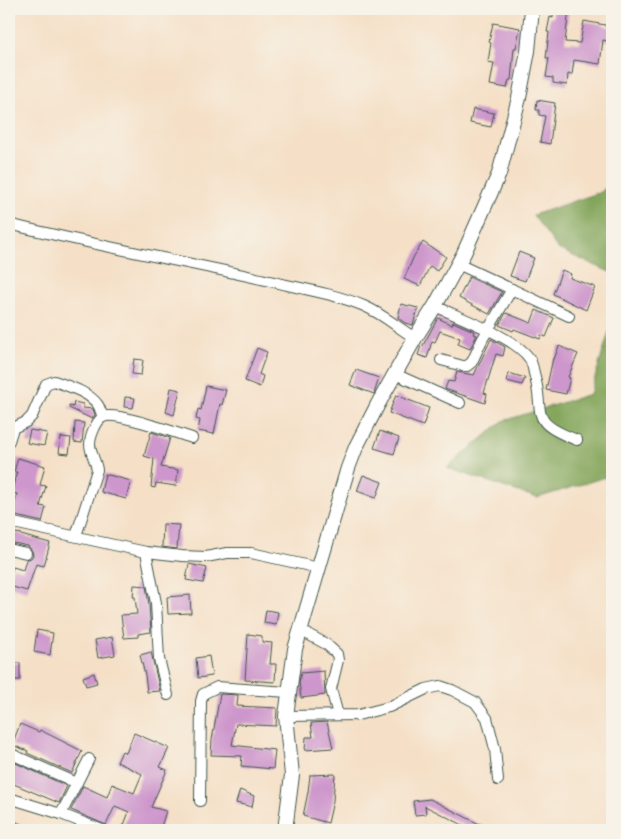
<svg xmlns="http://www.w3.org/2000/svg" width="621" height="839" viewBox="0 0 621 839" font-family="'Architects Daughter',sans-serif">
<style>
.forest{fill:#84a65b;stroke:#527248}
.building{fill:#cd96cc}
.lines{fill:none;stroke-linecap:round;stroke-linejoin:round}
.street-casing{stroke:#3f554a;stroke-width:12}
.secondary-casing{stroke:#3f554a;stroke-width:16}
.street{stroke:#fff;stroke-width:10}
.secondary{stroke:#fff;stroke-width:14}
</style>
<rect width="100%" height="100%" fill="#f7f3e8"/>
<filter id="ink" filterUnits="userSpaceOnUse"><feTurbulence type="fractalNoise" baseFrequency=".02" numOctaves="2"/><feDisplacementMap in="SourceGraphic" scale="10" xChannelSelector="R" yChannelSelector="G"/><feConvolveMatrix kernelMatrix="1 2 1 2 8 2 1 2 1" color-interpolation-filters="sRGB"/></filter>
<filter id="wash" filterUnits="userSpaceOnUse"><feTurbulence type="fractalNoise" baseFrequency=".0096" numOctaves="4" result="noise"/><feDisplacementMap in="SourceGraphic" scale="20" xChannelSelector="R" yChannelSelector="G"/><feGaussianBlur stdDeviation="1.12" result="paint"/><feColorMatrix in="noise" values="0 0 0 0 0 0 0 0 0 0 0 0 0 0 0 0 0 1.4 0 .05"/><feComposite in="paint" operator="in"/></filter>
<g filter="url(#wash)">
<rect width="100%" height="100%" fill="#f5e0c7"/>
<!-- forest -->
<g class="forest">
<polygon points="612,181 612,273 558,249 533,215 601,192"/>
<polygon points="612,322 612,475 537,498 447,468 503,421 590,394"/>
</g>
<g id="blocks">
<!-- building -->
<g class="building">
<polygon points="553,9 569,9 565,42 580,43 584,21 605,25 605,26 612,27 612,42 603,40 600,64 574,60 572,75 568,74 567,85 553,83 553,78 546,77 549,58 546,58 549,32 547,32 550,17 553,18"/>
<polygon points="493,23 520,28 516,48 514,48 511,80 509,80 507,88 490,85 494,63 488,62 491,43 489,42"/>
<polygon points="537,100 555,103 550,144 540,142 545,116 539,115 539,110 536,110"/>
<polygon points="473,109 494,113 491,127 470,123"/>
<polygon points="423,242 446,257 437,271 430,266 420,286 404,279 414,256"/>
<polygon points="519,252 534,258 525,281 510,276"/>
<polygon points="562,270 571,274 570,278 595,287 586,310 553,294"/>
<polygon points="469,277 502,292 489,314 459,298"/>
<polygon points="401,304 418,308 413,325 405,323 398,318"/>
<polygon points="536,310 554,318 546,337 541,335 540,339 514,329 513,331 499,325 506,313 531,323"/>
<polygon points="438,318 452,325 453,322 474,331 473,334 477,335 470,349 458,344 460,338 440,331 435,342 432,341 427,358 418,355 421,346 422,347"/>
<polygon points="491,339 505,347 503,356 496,354 484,393 487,394 485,403 445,389 448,381 454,382 457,372 474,375"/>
<polygon points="559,346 578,354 568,377 570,378 566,394 546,390 553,358 554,359"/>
<polygon points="257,348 267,352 259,374 263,376 260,387 245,381"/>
<polygon points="134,359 143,360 141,375 132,374"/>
<polygon points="356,370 379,378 374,394 350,385"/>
<polygon points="509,373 525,378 522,385 507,381"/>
<polygon points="206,386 226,390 222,405 220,404 214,434 198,431 200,420 196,419 198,409 201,410"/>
<polygon points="171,388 180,390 174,415 166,412"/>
<polygon points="396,395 429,408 423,426 389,413"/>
<polygon points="125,397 135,398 133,408 124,407"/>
<polygon points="74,402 83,404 83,408 93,409 95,415 92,419 69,408 69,406 73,407"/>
<polygon points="75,422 84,423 82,443 74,442"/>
<polygon points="30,430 47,433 44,446 27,443"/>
<polygon points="380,431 399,438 394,454 374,448"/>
<polygon points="151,432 170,438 161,467 178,470 176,486 156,483 155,488 151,487 154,459 144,456"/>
<polygon points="61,437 71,438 69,454 59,453"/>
<polygon points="18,458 45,466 40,485 46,486 40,506 46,507 42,522 11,515 17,494 11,492 17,472 14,472"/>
<polygon points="105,474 131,481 126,499 101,492"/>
<polygon points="363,475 382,482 376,498 357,491"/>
<polygon points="163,524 179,525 177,549 162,547"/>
<polygon points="9,532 22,534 21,535 50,543 44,566 36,564 27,591 9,586 9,581 13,567 23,570 26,560 31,558 33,555 32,551 28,546 9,542"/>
<polygon points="189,564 207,568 203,583 186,580"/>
<polygon points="134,585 146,586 149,604 151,632 138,634 138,637 124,638 121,615 137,614 135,597 133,597"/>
<polygon points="190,595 191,613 168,614 167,597"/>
<polygon points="266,610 278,612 276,625 264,623"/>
<polygon points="37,630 53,633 50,655 34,652"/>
<polygon points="248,634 262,636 262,642 272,643 270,664 276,664 275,682 245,680"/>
<polygon points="112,637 115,655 98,658 95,640"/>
<polygon points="151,652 160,691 147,692 145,675 140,655"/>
<polygon points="209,656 212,676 198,678 196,658"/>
<rect x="10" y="663" width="10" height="17"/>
<polygon points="324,671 325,695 301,698 299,682 301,673"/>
<polygon points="94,673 97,683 86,686 83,677"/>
<polygon points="220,694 238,695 237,706 277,708 276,726 236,724 232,745 275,750 273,769 241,766 242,756 211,755 212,740"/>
<polygon points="327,722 333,748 305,750 306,737 313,737 311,723"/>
<polygon points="20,724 39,732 40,730 82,751 72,773 27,753 28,751 12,745"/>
<polygon points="134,733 169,748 160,767 167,770 151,807 166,811 160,830 122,830 129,812 115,806 106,825 71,810 83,786 107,797 112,784 134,793 142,774 117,762 122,751 126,753"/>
<polygon points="9,760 67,786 59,803 9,782"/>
<polygon points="335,774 333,801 328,823 303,816 308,792 310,775"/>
<polygon points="240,790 254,796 252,807 236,803"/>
<polygon points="430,799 491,830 473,830 425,806 426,814 415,815 413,801"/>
<polygon points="9,820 35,829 35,830 9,830"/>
</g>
</g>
</g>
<g filter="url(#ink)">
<use href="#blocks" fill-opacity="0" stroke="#3f554a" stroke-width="1"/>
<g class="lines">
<!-- street casing -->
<g class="street-casing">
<g id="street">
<path d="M9,224C92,245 177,260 261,279C293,287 333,293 364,306C383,314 398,328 415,338"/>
<polyline points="458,264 569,316"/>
<path d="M435,306C458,317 516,338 529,358C532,362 533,368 534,373C546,414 526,421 577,440"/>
<polyline points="441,360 463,366 467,366 472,362 482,340 512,289"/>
<polyline points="395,374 460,403"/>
<polyline points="9,426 13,428 9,441"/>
<path d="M13,428L26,422L32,416L46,384L54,381C68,386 89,392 98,405C100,408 101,413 103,417"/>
<polyline points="9,522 146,552 182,556 206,557 227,553 251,553 319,568"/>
<path d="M76,536L97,470C96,461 90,453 90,444C90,437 96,421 103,417C115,411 176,433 192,438"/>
<polyline points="9,549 26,553"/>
<polyline points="146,552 156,603 159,659 168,695"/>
<polyline points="300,630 326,644 337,654 338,660 331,689 338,715"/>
<polyline points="286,716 358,715 389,707 426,689 440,686 452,690 475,702 487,718 495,749 498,780"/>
<polyline points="9,753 77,783"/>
<polyline points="9,798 61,814 102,830"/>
<polyline points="200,801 201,701 203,694 217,687 288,692"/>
<polyline points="61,814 89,759"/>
</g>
</g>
<!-- secondary casing -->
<g class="secondary-casing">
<polyline id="secondary" points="285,830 292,775 286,716 295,649 348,468 356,447 378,404 415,338 435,306 464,253 499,174 519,98 528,51 532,9"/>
</g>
<!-- street -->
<use href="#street" class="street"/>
<!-- secondary -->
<use href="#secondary" class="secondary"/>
</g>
</g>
<!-- margin -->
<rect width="621" height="839" fill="none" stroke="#f7f3e8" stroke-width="30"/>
</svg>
